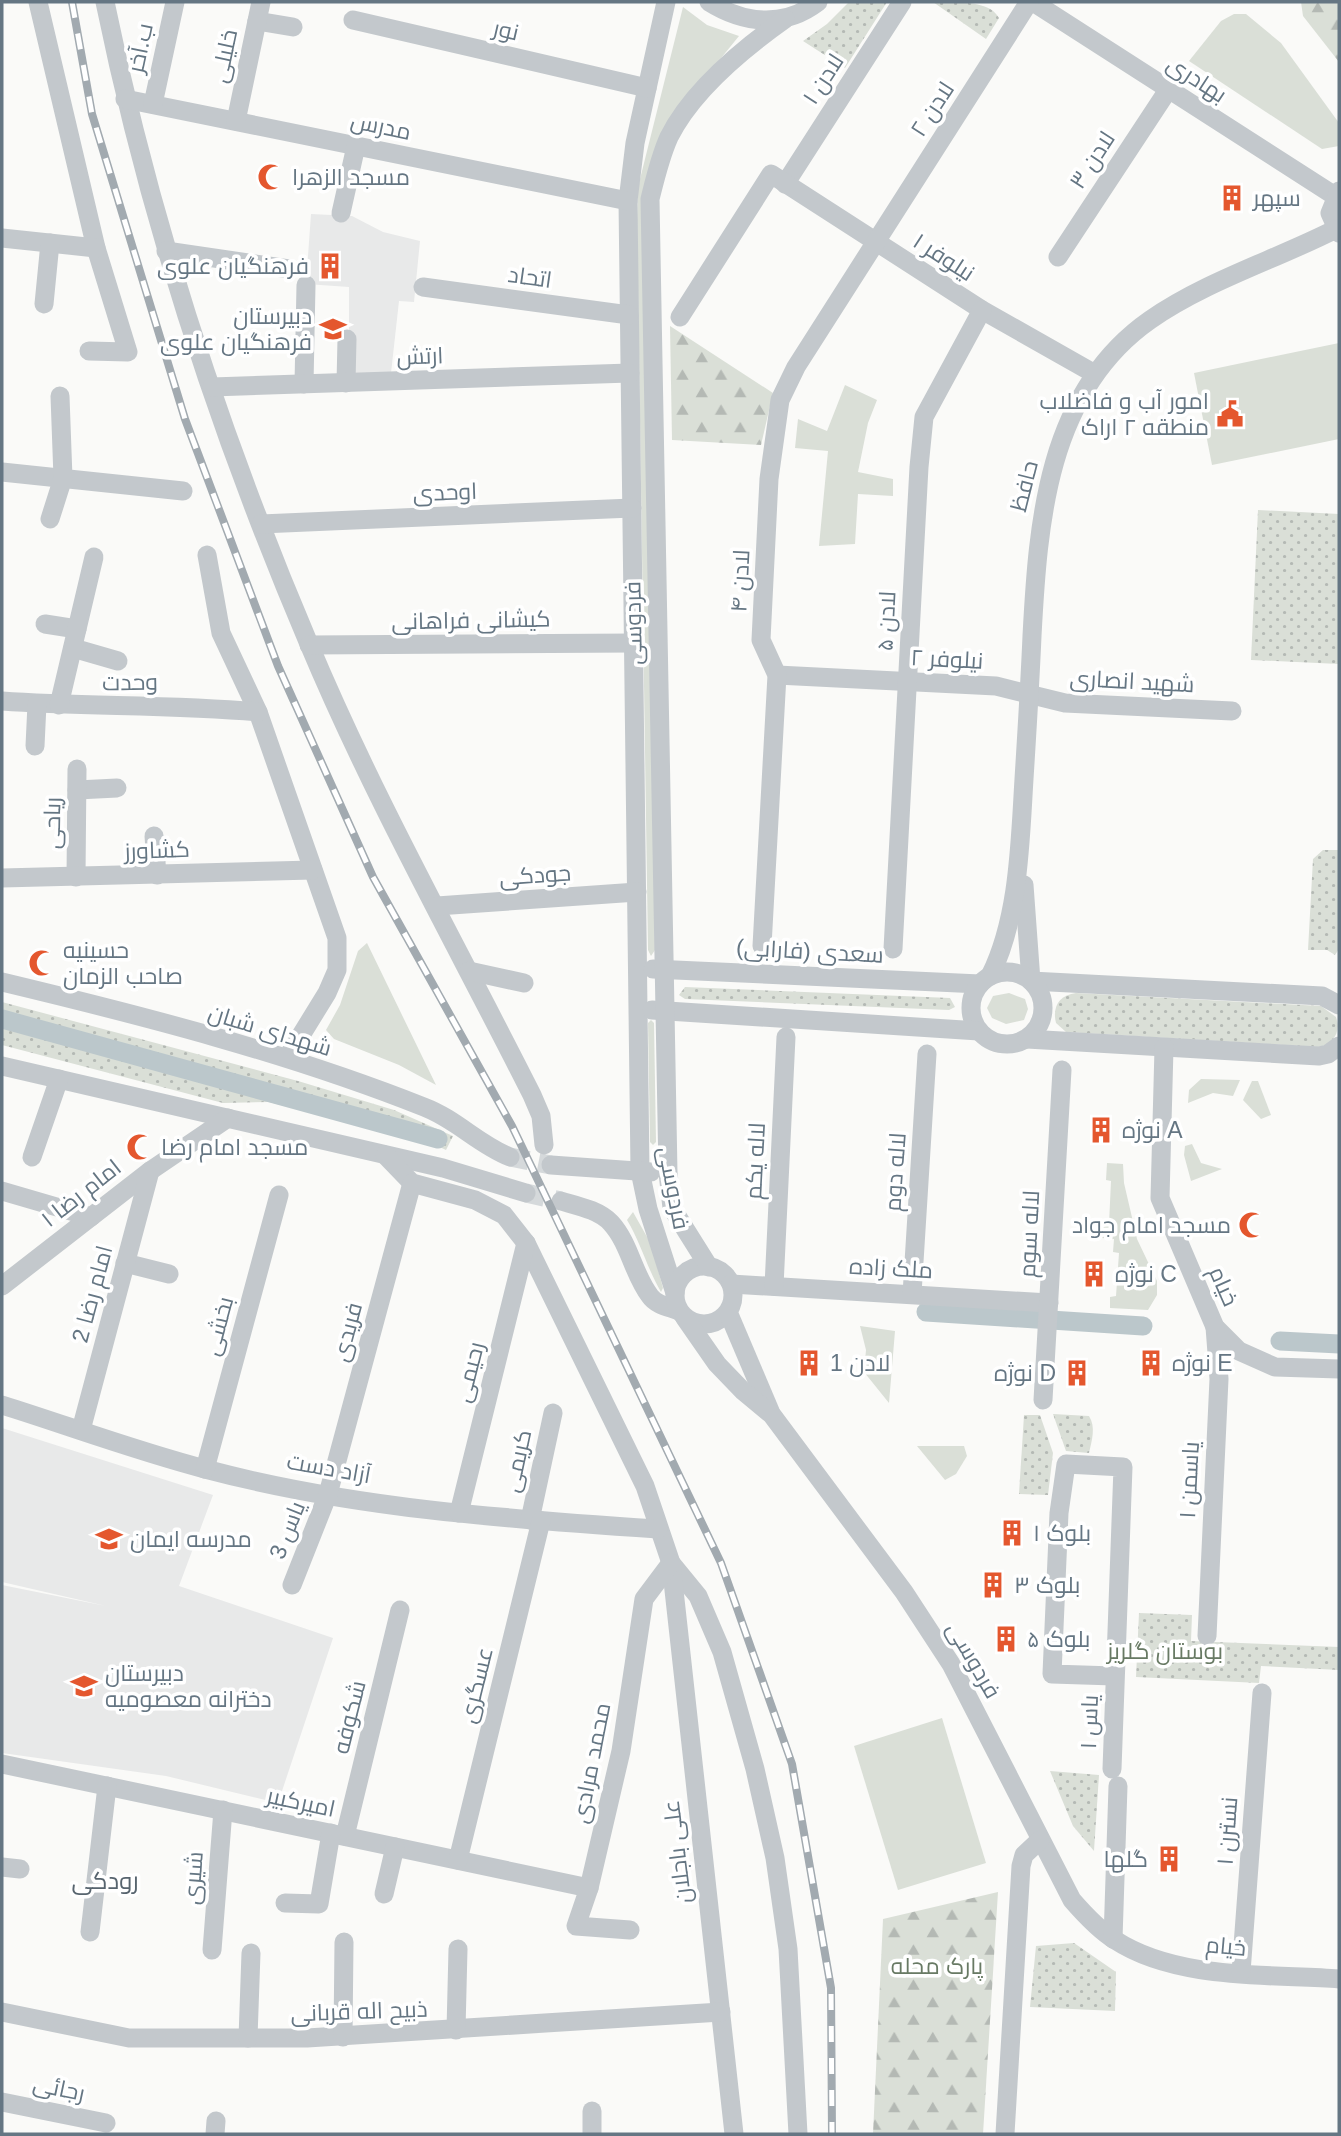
<svg xmlns="http://www.w3.org/2000/svg" width="1341" height="2136" viewBox="0 0 1341 2136" font-family="Arial,Cairo,sans-serif">
<style>
.built{fill:#e8e9e9}
.green{fill:#dadfd7}
.forest{fill:url(#forest-firs)}
.park{fill:url(#park-dots)}
.lines{fill:none;stroke-linecap:round;stroke-linejoin:round}
.canal{stroke:#bbc7cb;stroke-width:19}
.minor-tunnel{stroke:#d5d9db;stroke-width:19;stroke-dasharray:19 10;stroke-linecap:butt}
.minor{stroke:#c3c8cc;stroke-width:19}
.rail-casing{stroke:#a2aab0;stroke-width:8}
.rail{stroke:#fff;stroke-width:5;stroke-dasharray:16;stroke-linecap:butt}
.labels{text-anchor:middle;stroke-width:7;stroke-linejoin:round;paint-order:stroke}
.street-label{font-size:23px;fill:#657683;stroke:#fff}
.poi-label{font-size:23px;fill:#657683;stroke:#fff;text-anchor:start}
.park-label{font-size:23px;fill:#687a64;stroke:#fff}
.neighbourhood-label{font-size:24px;fill:#57646e;stroke:#fff}
</style>
<defs>
<pattern id="forest-firs" width="22" height="20" patternUnits="userSpaceOnUse" patternTransform="scale(1.75)"><rect width="22" height="20" fill="#dadfd7"/><path d="M5 1l3.5 6h-7zM16 11l3.5 6h-7z" fill="#b4b9b4"/></pattern>
<pattern id="park-dots" width="8" height="8" patternUnits="userSpaceOnUse" patternTransform="scale(1.75)"><rect width="8" height="8" fill="#dadfd7"/><path d="M2 2h.1M6 6h.1" fill="none" stroke="#b4b9b4" stroke-width="1.8" stroke-linecap="round"/></pattern>
</defs>
<rect width="100%" height="100%" fill="#fafaf8"/>
<!-- built -->
<g class="built">
<polygon points="311,214 352,216 383,232 420,241 414,302 399,301 391,373 349,377 349,287 306,284"/>
<polygon points="2,1428 213,1495 179,1586 333,1638 278,1803 166,1776 2,1753 2,1585 106,1606 2,1582"/>
</g>
<!-- green -->
<g class="green">
<polygon points="683,7 707,25 739,36 669,122 643,189 655,950 651,956 648,950 637,220 638,187"/>
<polygon points="1234,14 1246,14 1281,43 1339,123 1339,146 1322,149 1189,61 1221,21"/>
<polygon points="1339,343 1339,439 1212,465 1194,373"/>
<polygon points="845,385 877,400 868,423 858,472 893,479 893,496 858,494 855,544 819,546 828,451 795,448 798,419 827,431"/>
<polygon points="367,943 436,1085 399,1065 334,1039 326,1030 340,1005 358,951"/>
<polygon points="1009,993 1025,999 1028,1009 1024,1020 1006,1024 992,1018 987,1008 993,996"/>
<polygon points="651,1020 654,1023 656,1142 653,1145 650,1142 648,1023"/>
<polygon points="1201,1079 1240,1080 1233,1096 1213,1093 1188,1103 1189,1090"/>
<polygon points="1252,1081 1258,1081 1271,1115 1261,1119 1243,1100"/>
<polygon points="1192,1144 1201,1163 1222,1169 1191,1181 1184,1155 1185,1146"/>
<polygon points="1107,1163 1123,1164 1124,1183 1137,1239 1157,1281 1157,1295 1148,1310 1110,1308 1110,1297 1116,1296 1119,1253 1113,1252 1114,1239 1102,1238 1103,1224 1109,1224 1111,1181 1106,1180"/>
<path d="M633,1212L651,1244L663,1288L661,1292C647,1268 641,1243 627,1220Z"/>
<polygon points="860,1326 895,1331 889,1403 864,1372 866,1350"/>
<polygon points="917,1446 964,1446 967,1456 956,1474 945,1480"/>
<polygon points="942,1718 986,1863 898,1890 854,1746"/>
</g>
<!-- forest -->
<g class="forest">
<polygon points="1301,2 1339,2 1339,62 1303,16"/>
<polygon points="670,326 773,393 761,445 672,440"/>
<polygon points="998,1892 983,2134 873,2134 883,1919"/>
</g>
<!-- park -->
<g class="park">
<polygon points="849,2 887,2 845,68 803,41 827,24"/>
<path d="M933,2C956,2 990,0 999,18L986,39Z"/>
<polygon points="1258,510 1339,514 1339,664 1251,660"/>
<polygon points="1323,850 1339,850 1339,949 1335,955 1327,950 1308,950 1313,859"/>
<polygon points="685,987 950,998 955,1007 949,1010 685,999 679,995"/>
<path d="M1076,993L1321,1006L1336,1017C1341,1032 1334,1044 1318,1047L1066,1032L1056,1023C1052,1007 1059,995 1076,993Z"/>
<polygon points="2,1002 298,1081 394,1110 453,1136 446,1150 431,1143 269,1102 223,1103 2,1045"/>
<path d="M1053,1414L1089,1416C1096,1427 1092,1440 1089,1453L1066,1451Z"/>
<polygon points="1024,1415 1040,1415 1053,1453 1048,1495 1019,1494"/>
<polygon points="1139,1613 1192,1615 1191,1641 1339,1647 1339,1670 1261,1666 1259,1683 1136,1677"/>
<polygon points="1050,1771 1099,1775 1094,1851 1073,1826"/>
<polygon points="1074,1943 1116,1972 1115,2011 1030,2007 1036,1946"/>
</g>
<g class="lines">
<!-- canal -->
<g class="canal">
<polyline points="2,1019 438,1139"/>
<polyline points="926,1312 1143,1326"/>
<polyline points="1280,1341 1339,1344"/>
</g>
<!-- minor-tunnel -->
<g class="minor-tunnel">
<polyline points="510,1157 551,1165"/>
<polyline points="526,1193 561,1201"/>
</g>
<!-- minor -->
<g class="minor">
<polyline points="38,2 96,248 128,352 89,351"/>
<path d="M105,2C150,222 221,437 309,644C374,799 457,946 532,1095L541,1116L544,1145"/>
<polyline points="666,2 635,143 628,201 640,1171 648,1209 675,1293"/>
<path d="M709,2C744,24 784,28 818,2"/>
<polyline points="1033,2 1335,196"/>
<polyline points="353,20 647,88"/>
<polyline points="257,21 293,27"/>
<polyline points="125,99 628,201"/>
<polyline points="153,104 175,2"/>
<polyline points="236,121 261,2"/>
<polyline points="785,184 902,2"/>
<polyline points="1339,191 1330,213 1339,233"/>
<polyline points="341,213 356,146"/>
<polyline points="2,238 96,248"/>
<polyline points="166,251 289,269"/>
<polyline points="1058,257 1168,90"/>
<polyline points="423,287 629,315"/>
<polyline points="44,304 50,243"/>
<polyline points="680,317 771,174 982,310 1095,374"/>
<polyline points="346,383 347,339"/>
<polyline points="304,384 306,285"/>
<polyline points="212,387 630,373"/>
<polyline points="2,472 183,491"/>
<polyline points="50,519 63,478 60,396"/>
<polyline points="261,524 632,508"/>
<polyline points="207,555 221,633 258,712 337,938 337,970 327,993 287,1058"/>
<polyline points="45,624 77,629"/>
<polyline points="309,645 634,643"/>
<polyline points="73,648 118,661"/>
<polyline points="777,675 996,686 1065,703 1232,711"/>
<path d="M2,701C87,707 173,704 258,712"/>
<polyline points="59,705 94,557"/>
<polyline points="35,746 37,704"/>
<polyline points="77,790 117,788"/>
<polyline points="154,836 157,875"/>
<polyline points="76,877 77,769"/>
<polyline points="2,878 313,870"/>
<polyline points="1024,885 1031,981 1322,996 1339,1005"/>
<polyline points="437,906 637,892"/>
<polyline points="762,946 777,675 761,640 769,479 780,400 796,367 1029,2"/>
<polyline points="893,949 919,467 924,417 982,310"/>
<polyline points="653,969 980,984"/>
<polyline points="469,971 524,983"/>
<circle cx="1007" cy="1008" r="36"/>
<path d="M990,976C1019,918 1020,843 1024,779C1027,731 1030,683 1032,636C1038,522 1047,392 1150,320C1206,281 1275,260 1336,229"/>
<path d="M2,982C144,1016 288,1053 424,1107C456,1119 479,1145 510,1157"/>
<polyline points="652,1010 979,1031"/>
<polyline points="1027,1039 1319,1056 1328,1054 1339,1046"/>
<polyline points="1164,1048 1160,1198 1215,1327 1239,1351 1275,1367 1339,1369"/>
<polyline points="2,1066 443,1168 526,1193"/>
<polyline points="385,1155 412,1183 475,1200 504,1215 526,1243 645,1486 671,1563 698,1596 722,1652 755,1769 775,1858 788,1949 798,2134"/>
<polyline points="32,1157 59,1079"/>
<polyline points="551,1165 651,1172"/>
<polyline points="2,1191 91,1217"/>
<path d="M561,1201C578,1206 599,1210 611,1223C630,1244 633,1274 650,1296C656,1305 669,1307 679,1311"/>
<polyline points="125,1263 169,1274"/>
<circle cx="704" cy="1295" r="29"/>
<path d="M709,1267L672,1208L668,1173L650,199C655,179 660,157 669,137C692,91 744,48 785,19"/>
<polyline points="731,1284 1049,1303"/>
<polyline points="2,1286 150,1171 228,1118"/>
<polyline points="774,1286 786,1037"/>
<polyline points="912,1294 927,1054"/>
<polyline points="728,1312 770,1411"/>
<path d="M685,1318L717,1364L743,1391L772,1415L904,1592L951,1664L1072,1900C1085,1915 1099,1930 1115,1940C1176,1980 1269,1974 1339,1979"/>
<polyline points="1043,1400 1062,1070"/>
<path d="M2,1405C69,1426 136,1451 205,1469C352,1508 506,1519 658,1529"/>
<polyline points="81,1430 150,1171"/>
<polyline points="205,1469 279,1195"/>
<polyline points="459,1513 526,1243"/>
<polyline points="530,1520 553,1413"/>
<polyline points="671,1563 734,2134"/>
<polyline points="292,1585 328,1494 412,1183"/>
<polyline points="1207,1636 1219,1379 1215,1327"/>
<polyline points="2,1764 589,1888"/>
<polyline points="1112,1769 1123,1467 1066,1464 1059,1513 1052,1674 1114,1676"/>
<polyline points="345,1836 400,1610"/>
<polyline points="458,1860 541,1521"/>
<polyline points="2,1867 20,1869"/>
<polyline points="384,1894 395,1847"/>
<polyline points="285,1903 319,1904 331,1833"/>
<polyline points="630,1930 576,1926 589,1888 621,1751 644,1599 671,1563"/>
<polyline points="90,1932 107,1786"/>
<polyline points="1113,1939 1118,1786"/>
<polyline points="212,1950 223,1810"/>
<polyline points="1241,1972 1262,1693"/>
<polyline points="2,2012 129,2038 307,2038 721,2012"/>
<polyline points="456,2030 458,1949"/>
<polyline points="343,2037 344,1942"/>
<polyline points="248,2038 251,1953"/>
<polyline points="2,2102 106,2123"/>
<polyline points="215,2134 216,2121"/>
<polyline points="592,2134 592,2111"/>
<polyline points="1005,2134 1021,1866 1024,1855 1040,1840"/>
</g>
<!-- rail casing -->
<g class="rail-casing">
<polyline id="rail" points="72,2 92,114 185,419 278,666 373,877 512,1126 721,1563 792,1764 831,1988 832,2134"/>
</g>
<!-- rail -->
<use href="#rail" class="rail"/>
</g>
<!-- icons -->
<defs>
<g id="mosque-bare" transform="scale(2.1)"><path d="M3.5-4.9A6 6 0 1 0 3.5 4.9A5 5 0 1 1 3.5-4.9Z" fill="#e4572e" stroke="#fff" stroke-width="2.5" paint-order="stroke"/></g>
<g id="building-bare" transform="scale(2.1)"><path d="M-4-6H4V6H1V3H-1V6H-4ZM-2.5-4.3h1.7v1.8h-1.7ZM.8-4.3h1.7v1.8H.8ZM-2.5-1h1.7V.8h-1.7ZM.8-1h1.7V.8H.8Z" fill="#e4572e" stroke="#fff" stroke-width="2.5" paint-order="stroke"/></g>
<g id="school-bare" transform="scale(2.1)"><path d="M0-5L7-2L0 1L-7-2ZM-4 1L0 2.5L4 1V4Q0 6-4 4Z" fill="#e4572e" stroke="#fff" stroke-width="2.5" paint-order="stroke"/></g>
<g id="civic-bare" transform="scale(2.1)"><path d="M-.6-6.5H3V-4.5H.6V-3L4-1V1h2V6H-6V1h2V-1L-.6-3ZM-1.2 2.5V6h2.4V2.5Z" fill="#e4572e" stroke="#fff" stroke-width="2.5" paint-order="stroke"/></g>
</defs>
<g fill-rule="evenodd">
<use href="#mosque-bare" x="271" y="177"/>
<use href="#building-bare" x="1232" y="198"/>
<use href="#building-bare" x="330" y="266"/>
<use href="#school-bare" x="333" y="329"/>
<use href="#civic-bare" x="1230" y="414"/>
<use href="#mosque-bare" x="42" y="963"/>
<use href="#building-bare" x="1101" y="1130"/>
<use href="#mosque-bare" x="140" y="1147"/>
<use href="#mosque-bare" x="1252" y="1225"/>
<use href="#building-bare" x="1094" y="1274"/>
<use href="#building-bare" x="809" y="1363"/>
<use href="#building-bare" x="1151" y="1363"/>
<use href="#building-bare" x="1077" y="1373"/>
<use href="#building-bare" x="1012" y="1533"/>
<use href="#school-bare" x="109" y="1539"/>
<use href="#building-bare" x="993" y="1585"/>
<use href="#building-bare" x="1006" y="1639"/>
<use href="#school-bare" x="84" y="1686"/>
<use href="#building-bare" x="1169" y="1859"/>
</g>
<g class="labels">
<!-- street labels -->
<g class="street-label">
<text transform="translate(506 30) rotate(13)" y="8">نور</text>
<text transform="translate(140 48) rotate(-78)" y="8">ب.آخر</text>
<text transform="translate(224 56) rotate(-78)" y="8">خلیلی</text>
<text transform="translate(823 79) rotate(-57)" y="8">لادن ۱</text>
<text transform="translate(1197 79) rotate(33)" y="8">بهادری</text>
<text transform="translate(932 109) rotate(-57)" y="8">لادن ۲</text>
<text transform="translate(381 126) rotate(12)" y="8">مدرس</text>
<text transform="translate(1092 160) rotate(-57)" y="8">لادن ۳</text>
<text transform="translate(944 257) rotate(33)" y="8">نیلوفر ۱</text>
<text transform="translate(530 277) rotate(8)" y="8">اتحاد</text>
<text transform="translate(420 356) rotate(-2)" y="8">ارتش</text>
<text transform="translate(1024 486) rotate(-76)" y="8">حافظ</text>
<text transform="translate(445 492) rotate(-2)" y="8">اوحدی</text>
<text transform="translate(740 581) rotate(-87)" y="8">لادن ۴</text>
<text transform="translate(471 620) rotate(-1)" y="8">کیشانی فراهانی</text>
<text transform="translate(886 621) rotate(-87)" y="8">لادن ۵</text>
<text transform="translate(633 623) rotate(-91)" y="8">فردوسی</text>
<text transform="translate(947 659) rotate(3)" y="8">نیلوفر ۲</text>
<text transform="translate(1132 681) rotate(3)" y="8">شهید انصاری</text>
<text transform="translate(130 682) rotate(-1)" y="8">وحدت</text>
<text transform="translate(52 823) rotate(-89)" y="8">ریاحی</text>
<text transform="translate(157 850) rotate(-2)" y="8">کشاورز</text>
<text transform="translate(535 875) rotate(-4)" y="8">جودکی</text>
<text transform="translate(810 951) rotate(3)" y="8">سعدی (فارابی)</text>
<text transform="translate(270 1030) rotate(17)" y="8">شهدای شبان</text>
<text transform="translate(755 1161) rotate(-87)" y="8">لاله یکم</text>
<text transform="translate(895 1172) rotate(-86)" y="8">لاله دوم</text>
<text transform="translate(674 1188) rotate(79)" y="8">فردوسی</text>
<text transform="translate(81 1193) rotate(-38)" y="8">امام رضا ۱</text>
<text transform="translate(1029 1234) rotate(-87)" y="8">لاله سوم</text>
<text transform="translate(891 1268) rotate(3)" y="8">ملک زاده</text>
<text transform="translate(1224 1286) rotate(66)" y="8">خیام</text>
<text transform="translate(92 1294) rotate(-75)" y="8">امام رضا 2</text>
<text transform="translate(218 1326) rotate(-75)" y="8">بخشی</text>
<text transform="translate(347 1332) rotate(-75)" y="8">فریدی</text>
<text transform="translate(469 1372) rotate(-76)" y="8">رحیمی</text>
<text transform="translate(517 1461) rotate(-78)" y="8">کریمی</text>
<text transform="translate(329 1468) rotate(10)" y="8">آزاد دست</text>
<text transform="translate(1189 1480) rotate(-87)" y="8">یاسمن ۱</text>
<text transform="translate(287 1530) rotate(-68)" y="8">یاس 3</text>
<text transform="translate(974 1660) rotate(60)" y="8">فردوسی</text>
<text transform="translate(476 1685) rotate(-76)" y="8">عسگری</text>
<text transform="translate(349 1717) rotate(-76)" y="8">شکوفه</text>
<text transform="translate(1089 1722) rotate(-88)" y="8">یاس ۱</text>
<text transform="translate(591 1763) rotate(-79)" y="8">محمد مرادی</text>
<text transform="translate(301 1802) rotate(12)" y="8">امیرکبیر</text>
<text transform="translate(1227 1831) rotate(-86)" y="8">نسترن ۱</text>
<text transform="translate(677 1852) rotate(-97)" y="8">علی باجلان</text>
<text transform="translate(193 1878) rotate(-86)" y="8">شیری</text>
<text transform="translate(1226 1946) rotate(5)" y="8">خیام</text>
<text transform="translate(359 2011) rotate(-2)" y="8">ذبیح اله قربانی</text>
<text transform="translate(59 2088) rotate(12)" y="8">رجائی</text>
</g>
<!-- poi labels -->
<g class="poi-label">
<text x="292" y="185">مسجد الزهرا</text>
<text x="1253" y="206">سپهر</text>
<text x="309" y="274" text-anchor="end">فرهنگیان علوی</text>
<text x="312" y="324" text-anchor="end">دبیرستان<tspan x="312" dy="26">فرهنگیان علوی</tspan></text>
<text x="1209" y="409" text-anchor="end">امور آب و فاضلاب<tspan x="1209" dy="26">منطقه ۲ اراک</tspan></text>
<text x="63" y="958">حسینیه<tspan x="63" dy="26">صاحب الزمان</tspan></text>
<text x="1122" y="1138">نوژه A</text>
<text x="161" y="1155">مسجد امام رضا</text>
<text x="1231" y="1233" text-anchor="end">مسجد امام جواد</text>
<text x="1115" y="1282">نوژه C</text>
<text x="830" y="1371">لادن 1</text>
<text x="1172" y="1371">نوژه E</text>
<text x="1056" y="1381" text-anchor="end">نوژه D</text>
<text x="1033" y="1541">بلوک ۱</text>
<text x="130" y="1547">مدرسه ایمان</text>
<text x="1014" y="1593">بلوک ۳</text>
<text x="1027" y="1647">بلوک ۵</text>
<text x="105" y="1681">دبیرستان<tspan x="105" dy="26">دخترانه معصومیه</tspan></text>
<text x="1148" y="1867" text-anchor="end">گلها</text>
</g>
<!-- park labels -->
<g class="park-label">
<text x="1165" y="1659">بوستان گلریز</text>
<text x="937" y="1974">پارک محله</text>
</g>
<!-- neighbourhood labels -->
<g class="neighbourhood-label">
<text x="105" y="1889">رودکی</text>
</g>
</g>
<!-- border -->
<rect width="1341" height="2136" fill="none" stroke="#657683" stroke-width="7"/>
</svg>
